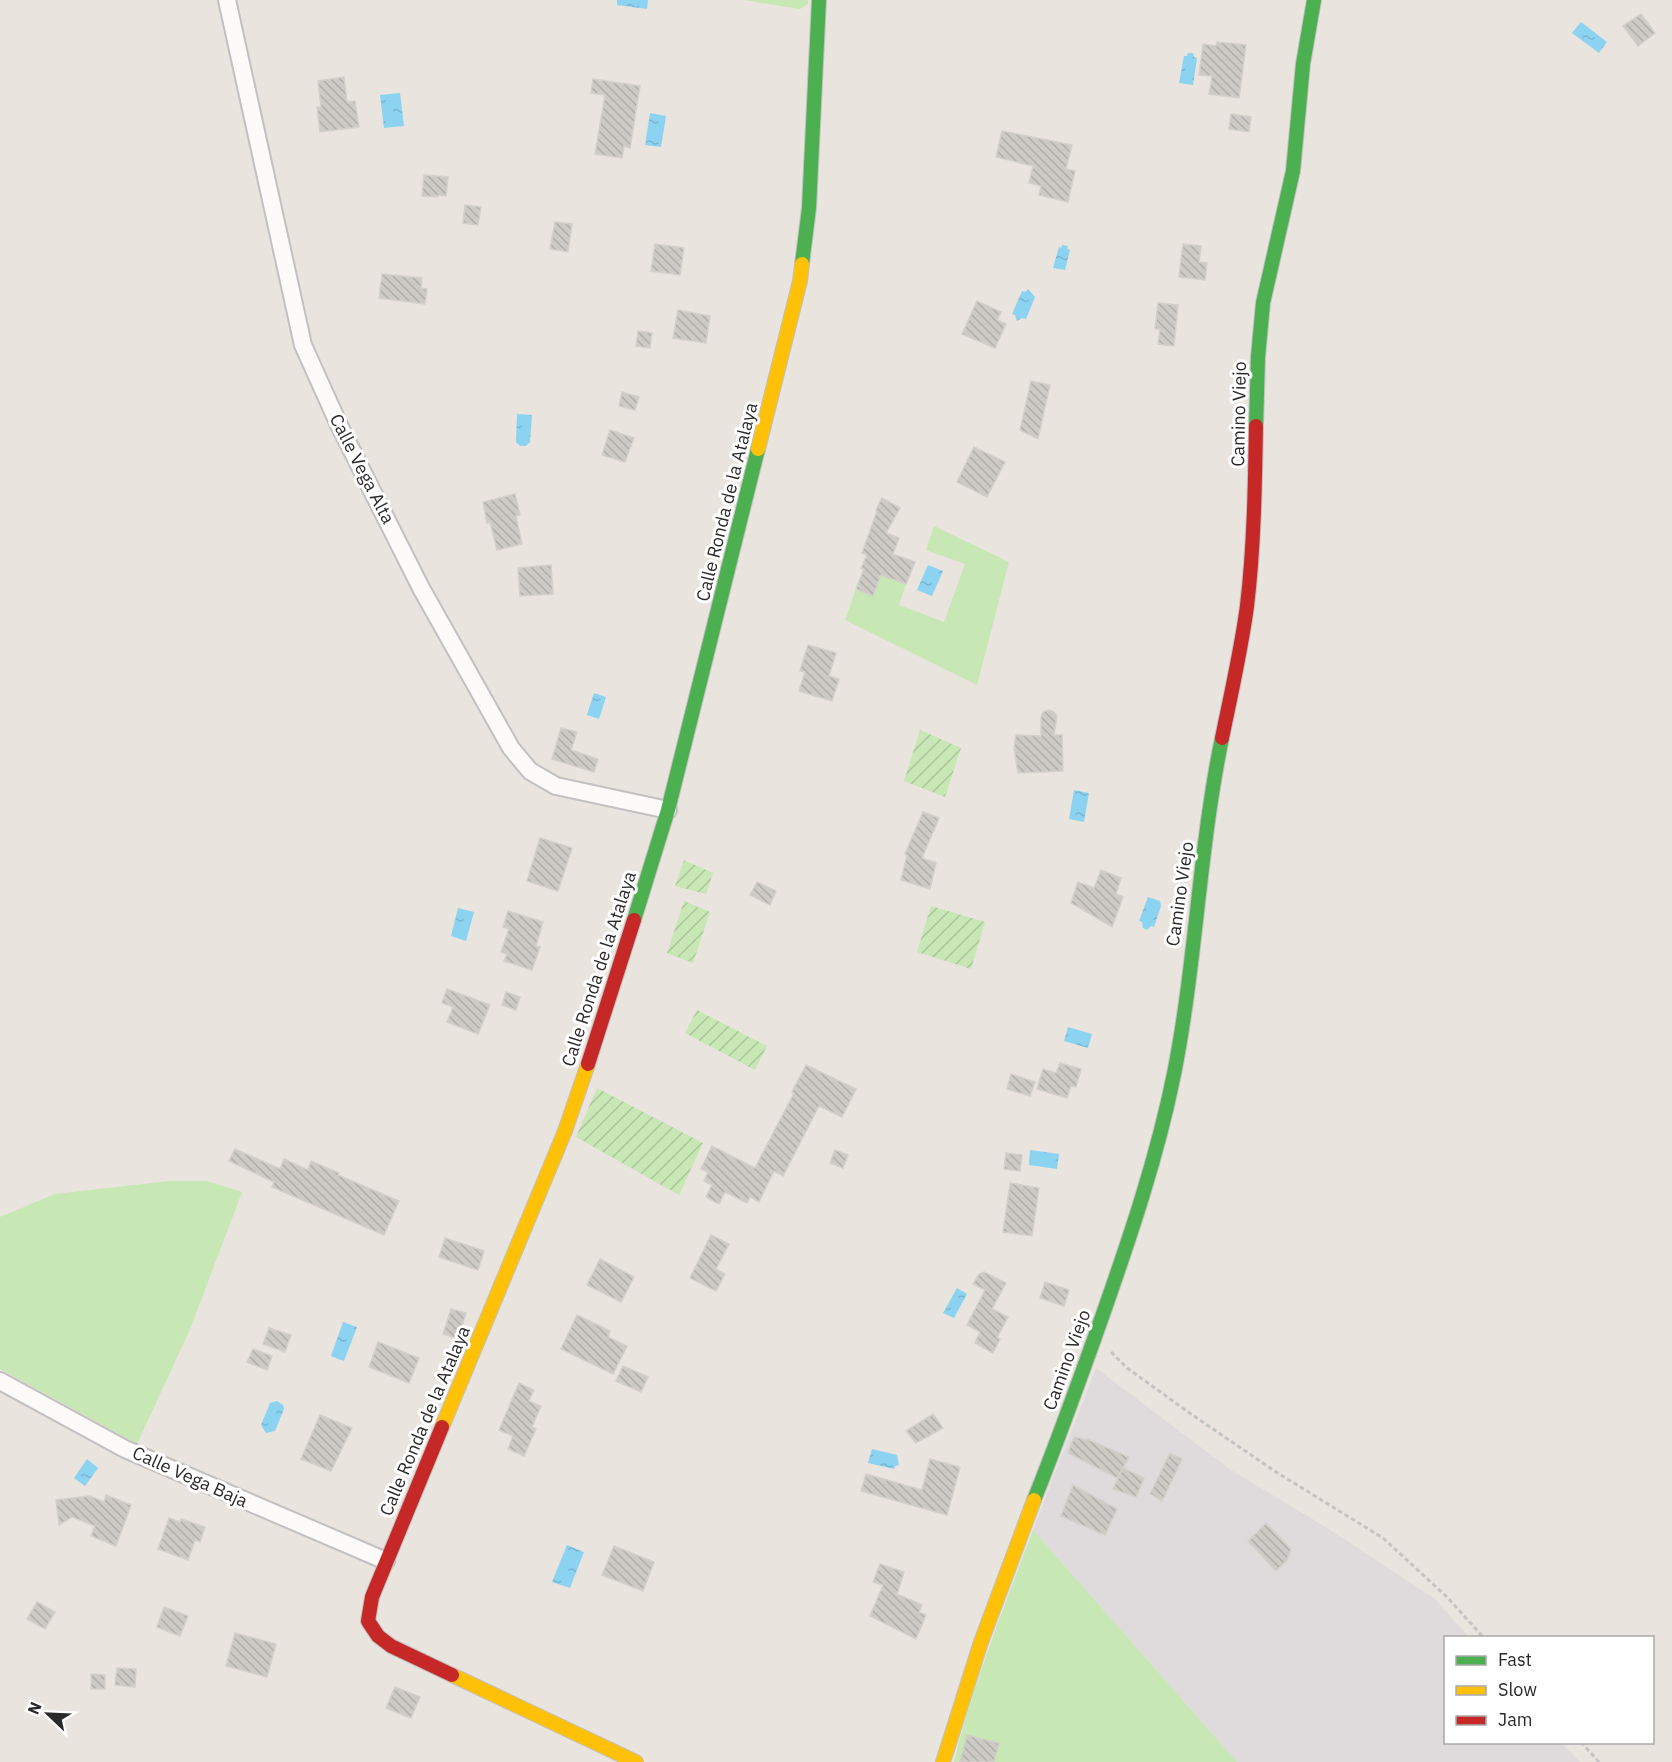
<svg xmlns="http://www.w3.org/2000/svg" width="1672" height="1762" viewBox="0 0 1672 1762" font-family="'IBM Plex Sans',sans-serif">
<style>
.industrial{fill:#dfdbdd}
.grass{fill:#c7e7b4}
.garden{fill:url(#garden-furrows)}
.water{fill:url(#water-ripples)}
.building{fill:url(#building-back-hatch);stroke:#d3d0ca;stroke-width:1.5}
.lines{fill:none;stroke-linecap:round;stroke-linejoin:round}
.street-casing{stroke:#c2c0c0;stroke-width:20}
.fast-casing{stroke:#c2c0c0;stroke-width:16}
.slow-casing{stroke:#c2c0c0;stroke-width:16}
.jam-casing{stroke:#c2c0c0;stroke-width:16}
.path{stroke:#c4c4c3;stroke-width:3;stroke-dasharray:4.5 3;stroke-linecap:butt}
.street{stroke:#fcfbfa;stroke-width:16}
.fast{stroke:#4caf50;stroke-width:14}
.slow{stroke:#ffc107;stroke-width:14}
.jam{stroke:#c62828;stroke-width:14}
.labels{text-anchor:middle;stroke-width:6;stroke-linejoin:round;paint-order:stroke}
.street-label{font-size:18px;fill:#292929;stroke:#fff}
</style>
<defs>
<pattern id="garden-furrows" width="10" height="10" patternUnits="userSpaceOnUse" patternTransform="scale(1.5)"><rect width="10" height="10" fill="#c7e7b4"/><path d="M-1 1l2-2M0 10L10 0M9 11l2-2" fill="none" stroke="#abc69b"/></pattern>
<pattern id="water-ripples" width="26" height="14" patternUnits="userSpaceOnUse" patternTransform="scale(1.5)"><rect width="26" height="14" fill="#8bd3f1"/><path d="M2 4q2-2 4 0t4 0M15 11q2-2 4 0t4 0" fill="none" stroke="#78b5cf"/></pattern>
<pattern id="building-back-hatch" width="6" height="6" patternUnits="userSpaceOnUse" patternTransform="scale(1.5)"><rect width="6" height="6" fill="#cdcac5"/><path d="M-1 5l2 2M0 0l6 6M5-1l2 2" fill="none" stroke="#b0aea9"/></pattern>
</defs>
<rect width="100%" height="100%" fill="#e9e4de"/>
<!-- industrial -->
<polygon class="industrial" points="1096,1368 1231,1470 1324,1526 1434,1598 1469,1637 1446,1638 1446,1742 1562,1743 1580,1762 1237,1762 1033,1530"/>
<!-- grass -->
<g class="grass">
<polygon points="744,0 808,0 808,4 800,9"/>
<polygon points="934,526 1009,562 977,685 845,620 856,589 873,596 881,575 906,584 899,605 944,622 965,564 926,550"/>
<polygon points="169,1181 207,1181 242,1192 191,1327 137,1444 0,1369 0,1217 55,1194"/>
<path d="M1033,1530L1237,1762H954C973,1683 1005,1606 1033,1530Z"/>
</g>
<!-- garden -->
<g class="garden">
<polygon points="920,730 961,748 945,797 904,781"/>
<polygon points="684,860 713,873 706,894 675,886"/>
<polygon points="684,901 710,912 693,963 667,953"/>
<polygon points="931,906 985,922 971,969 917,952"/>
<polygon points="697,1010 767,1046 755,1070 685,1033"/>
<polygon points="597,1088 703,1143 679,1195 576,1137"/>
</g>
<!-- water -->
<g class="water">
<polygon points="617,0 648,0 647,9 617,5"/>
<polygon points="1581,22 1607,42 1599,53 1572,33"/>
<polygon points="1188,53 1193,53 1194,57 1197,58 1193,85 1179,83 1184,56 1187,56"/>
<polygon points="400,93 404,126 384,128 380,95"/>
<polygon points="650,113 666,116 661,147 645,145"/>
<polygon points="1062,245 1068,246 1067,249 1070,250 1065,270 1053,268 1059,247 1061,248"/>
<polygon points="1028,289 1035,297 1026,319 1022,318 1017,321 1015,315 1012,314 1022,291 1025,292"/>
<polygon points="517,414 532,415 530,442 526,446 520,446 516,442"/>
<polygon points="928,565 943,571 932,596 917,590"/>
<polygon points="594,693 606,697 599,719 587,715"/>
<polygon points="1074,790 1089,793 1084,822 1069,819"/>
<polygon points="1148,897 1160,901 1161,906 1154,927 1151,926 1147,930 1143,928 1142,922 1139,921"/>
<polygon points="458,908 474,912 466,941 451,936"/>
<polygon points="1068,1027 1092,1034 1088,1048 1064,1041"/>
<polygon points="1030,1150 1059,1154 1057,1169 1029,1165"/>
<polygon points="957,1288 967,1294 954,1318 943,1313"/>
<polygon points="343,1322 357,1327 344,1361 331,1356"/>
<polygon points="277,1401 283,1405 284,1409 275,1431 266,1433 261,1425 270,1403"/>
<polygon points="872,1449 897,1455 899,1465 895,1466 894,1469 868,1463"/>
<polygon points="87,1459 98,1468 85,1486 74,1478"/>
<polygon points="567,1545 584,1552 570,1588 552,1582"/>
</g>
<!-- building -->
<g class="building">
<polygon points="1641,14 1655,33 1638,46 1623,26"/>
<polygon points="1217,42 1246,45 1239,98 1209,94 1212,76 1199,75 1203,44 1216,46"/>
<polygon points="344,77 347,102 355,101 359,127 320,132 317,107 321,107 318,81"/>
<polygon points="593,79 640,86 630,148 624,146 622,158 595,154 605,95 591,93"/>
<polygon points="1231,114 1251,117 1249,132 1229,129"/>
<polygon points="1002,131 1072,145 1066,169 1075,171 1068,202 1039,195 1041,186 1029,183 1033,166 996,157"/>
<polygon points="424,175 448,177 446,196 438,195 438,197 422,196"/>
<polygon points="465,205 481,207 478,225 463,223"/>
<polygon points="555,222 572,224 568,252 550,249"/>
<polygon points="655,244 684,248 680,275 651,271"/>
<polygon points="1183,244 1201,246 1199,262 1207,263 1205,280 1179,277"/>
<polygon points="382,274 422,278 421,288 427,289 425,304 379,298"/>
<polygon points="977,301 1001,312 997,320 1006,324 995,348 962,334"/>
<polygon points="1158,303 1178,305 1174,346 1158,344 1160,329 1155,329"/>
<polygon points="678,310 710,316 706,343 673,338"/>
<polygon points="638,331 652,333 650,348 636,346"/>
<polygon points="1031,381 1050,385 1038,439 1020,430"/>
<polygon points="622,392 639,397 635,410 619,406"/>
<polygon points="610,430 634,438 625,462 602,455"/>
<polygon points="974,447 1005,462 987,497 957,482"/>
<polygon points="515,494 520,515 516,516 522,544 497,550 490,522 487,523 483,502"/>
<polygon points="882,498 900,508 886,533 899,538 893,554 915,562 906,584 881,575 873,596 856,589 864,569 861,568 867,555 862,553 877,511 876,510"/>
<polygon points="551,565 553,594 520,596 518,568"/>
<polygon points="808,645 836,653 829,676 839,679 832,701 799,691 805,672 800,671"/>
<polygon points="1049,710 1054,712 1057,716 1054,735 1062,735 1063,771 1018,773 1014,748 1016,735 1041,736 1041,717 1043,712"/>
<polygon points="561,728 577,732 571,750 598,759 594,772 552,759"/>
<polygon points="923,812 939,818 922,858 936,863 930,889 901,880 907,855 905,854"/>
<polygon points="540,838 572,848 558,891 527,881"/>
<polygon points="1101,870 1121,878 1116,894 1123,897 1112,927 1071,903 1078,882 1094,888"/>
<polygon points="757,882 776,891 770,905 750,895"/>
<polygon points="508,911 543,922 536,946 540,947 532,970 504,961 507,954 501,952 509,929 503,927"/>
<polygon points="447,989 490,1005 478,1034 447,1022 453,1007 442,1003"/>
<polygon points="506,992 520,997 516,1010 502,1005"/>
<polygon points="1060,1063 1081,1069 1076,1087 1071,1086 1067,1098 1037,1089 1043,1069 1056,1073"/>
<polygon points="806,1065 856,1089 842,1117 819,1106 783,1176 774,1171 759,1202 750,1197 747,1203 725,1192 719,1204 706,1197 712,1185 704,1181 708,1172 701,1169 712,1146 755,1168 794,1093 792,1092"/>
<polygon points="1011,1074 1035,1082 1030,1096 1007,1089"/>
<polygon points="235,1149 280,1169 284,1159 308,1170 311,1161 339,1173 338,1175 399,1201 384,1235 272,1187 274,1182 229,1161"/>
<polygon points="835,1150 848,1155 843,1168 830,1163"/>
<polygon points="1006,1153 1022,1155 1020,1171 1004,1169"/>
<polygon points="1010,1183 1039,1188 1032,1236 1003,1232"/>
<polygon points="711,1235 729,1244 716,1269 725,1274 716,1291 690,1278"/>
<polygon points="445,1238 484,1251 478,1270 439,1257"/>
<polygon points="600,1259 634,1277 621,1302 587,1285"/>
<polygon points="984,1272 1006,1283 992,1309 1008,1317 997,1338 1000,1339 993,1353 975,1343 980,1332 967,1325 985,1290 973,1284 979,1274"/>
<polygon points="1045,1282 1069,1290 1064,1306 1040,1298"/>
<polygon points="451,1309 466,1313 458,1339 443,1334"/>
<polygon points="577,1315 610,1331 608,1337 627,1346 613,1374 561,1349"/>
<polygon points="269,1328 291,1335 285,1352 263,1344"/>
<polygon points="378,1342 419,1358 409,1383 369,1367"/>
<polygon points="253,1349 272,1356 267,1370 247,1362"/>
<polygon points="623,1366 648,1377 641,1392 616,1381"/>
<polygon points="519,1383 534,1390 529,1401 541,1406 532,1427 536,1429 524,1456 508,1449 513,1436 499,1430"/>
<polygon points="933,1414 943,1428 916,1443 906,1431"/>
<polygon points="320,1415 352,1428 331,1471 301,1459"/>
<polygon points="1074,1437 1089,1440 1129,1457 1117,1478 1068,1453"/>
<polygon points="1170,1453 1182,1459 1162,1501 1150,1494"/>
<polygon points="930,1459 960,1467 947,1515 861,1491 866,1474 922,1490"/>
<polygon points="1123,1468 1144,1478 1136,1497 1113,1489"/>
<polygon points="1073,1485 1117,1509 1105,1535 1061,1516"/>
<polygon points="106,1495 131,1505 116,1546 91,1536 95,1526 72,1517 59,1525 56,1500 90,1496 104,1502"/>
<polygon points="169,1518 180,1522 181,1519 205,1527 200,1542 195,1540 188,1560 158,1549"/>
<polygon points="1266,1523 1291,1549 1287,1560 1276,1571 1248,1541"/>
<polygon points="614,1546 654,1562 643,1591 602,1575"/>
<polygon points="880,1564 904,1572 897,1594 922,1605 919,1612 926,1615 916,1639 870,1616 883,1585 873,1582"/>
<polygon points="37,1602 55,1612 45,1629 27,1619"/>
<polygon points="164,1607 188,1616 180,1636 157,1627"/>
<polygon points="235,1633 276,1644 267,1677 226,1666"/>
<polygon points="117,1668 136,1669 135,1687 115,1685"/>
<polygon points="91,1674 105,1675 105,1689 91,1689"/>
<polygon points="395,1687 420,1697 411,1718 386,1708"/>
<polygon points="967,1735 999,1743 994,1762 960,1762"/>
</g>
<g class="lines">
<!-- street casing -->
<g class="street-casing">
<g id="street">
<polyline points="227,0 303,345 339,425 421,588 511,748 530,771 556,786 668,810"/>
<polyline points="0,1381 125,1449 386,1561"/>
</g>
</g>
<!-- fast casing -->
<g class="fast-casing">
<g id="fast">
<polyline points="802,264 809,208 819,0"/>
<polyline points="1256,426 1258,357 1263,303 1293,171 1303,64 1314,0"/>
<polyline points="634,920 668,810 758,449"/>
<path d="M1034,1500C1058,1440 1080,1379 1102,1317C1130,1237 1157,1158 1174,1074C1196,963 1199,849 1222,738"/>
</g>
</g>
<!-- slow casing -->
<g class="slow-casing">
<g id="slow">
<polyline points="758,449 800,281 802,264"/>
<polyline points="442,1427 565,1131 588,1064"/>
<polyline points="452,1675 636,1762"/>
<polyline points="943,1762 981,1642 1034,1500"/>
</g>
</g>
<!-- jam casing -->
<g class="jam-casing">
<g id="jam">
<path d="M1222,738C1231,694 1241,651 1247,606C1254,547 1255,486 1256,426"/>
<polyline points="588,1064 634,920"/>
<polyline points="442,1427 372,1597 368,1621 378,1636 391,1646 452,1675"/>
</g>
</g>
<!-- path -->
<g class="path">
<polyline points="1111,1352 1127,1368 1191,1414 1276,1472 1383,1538 1447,1597 1484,1638"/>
<polyline points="1581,1742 1599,1762"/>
</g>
<!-- street -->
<use href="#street" class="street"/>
<!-- fast -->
<use href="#fast" class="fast"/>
<!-- slow -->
<use href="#slow" class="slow"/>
<!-- jam -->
<use href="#jam" class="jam"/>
</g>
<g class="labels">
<!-- street labels -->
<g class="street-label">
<text transform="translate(1239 414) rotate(-89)" y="6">Camino Viejo</text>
<text transform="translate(362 469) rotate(63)" y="6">Calle Vega Alta</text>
<text transform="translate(727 502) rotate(-76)" y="6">Calle Ronda de la Atalaya</text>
<text transform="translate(1180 894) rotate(-82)" y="6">Camino Viejo</text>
<text transform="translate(599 969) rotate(-72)" y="6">Calle Ronda de la Atalaya</text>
<text transform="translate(1067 1360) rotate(-70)" y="6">Camino Viejo</text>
<text transform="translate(425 1421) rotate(-67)" y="6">Calle Ronda de la Atalaya</text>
<text transform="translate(190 1477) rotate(24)" y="6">Calle Vega Baja</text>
</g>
</g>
<!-- legend -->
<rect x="1444" y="1636" width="210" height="108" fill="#ffffff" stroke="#a9a9a9" stroke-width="1.5"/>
<rect x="1456" y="1656" width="30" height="9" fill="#4caf50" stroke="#a9a9a9" stroke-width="1.5"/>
<text x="1498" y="1666" font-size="18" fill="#292929">Fast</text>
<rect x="1456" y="1686" width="30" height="9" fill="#ffc107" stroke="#a9a9a9" stroke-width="1.5"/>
<text x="1498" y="1696" font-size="18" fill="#292929">Slow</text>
<rect x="1456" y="1716" width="30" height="9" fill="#c62828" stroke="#a9a9a9" stroke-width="1.5"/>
<text x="1498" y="1726" font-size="18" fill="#292929">Jam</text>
<!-- north arrow -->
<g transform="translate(48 1714) rotate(293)" stroke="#ffffff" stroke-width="4.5" paint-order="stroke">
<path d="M0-4.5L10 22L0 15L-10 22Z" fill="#292929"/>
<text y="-9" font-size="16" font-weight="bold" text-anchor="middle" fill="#292929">N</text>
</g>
</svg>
